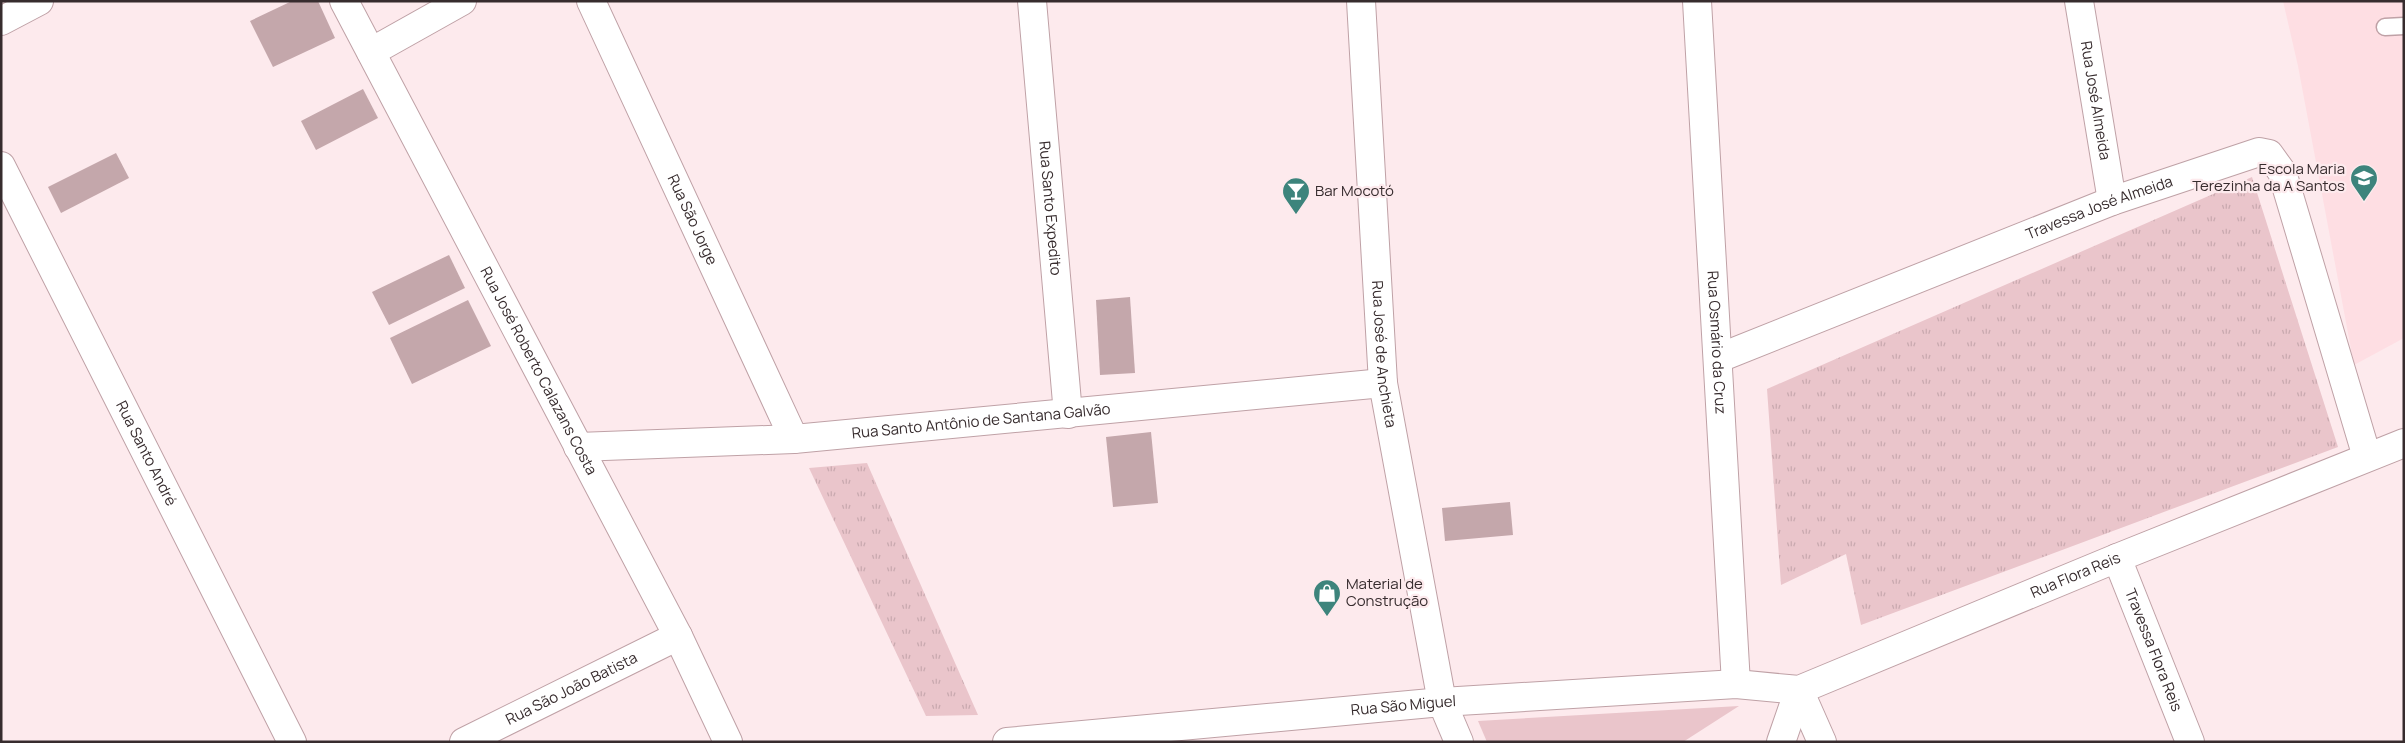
<svg xmlns="http://www.w3.org/2000/svg" width="2405" height="743" viewBox="0 0 2405 743" font-family="Manrope,sans-serif">
<style>
.built{fill:#fedee3}
.grass{fill:url(#grass-tufts)}
.park{fill:#eac5cb}
.building{fill:#c4a7ab}
.lines{fill:none;stroke-linecap:round;stroke-linejoin:round}
.lane-casing{stroke:#bfa1a6;stroke-width:19}
.street-casing{stroke:#bfa1a6;stroke-width:30}
.lane{stroke:#fff;stroke-width:16}
.street{stroke:#fff;stroke-width:28}
.labels{text-anchor:middle;stroke-width:4.5;stroke-linejoin:round;paint-order:stroke}
.street-label{font-size:15px;fill:#372c2e;stroke:#fdeaed}
.poi-label{font-size:15px;fill:#372c2e;stroke:#fdeaed;text-anchor:start}
</style>
<defs>
<pattern id="grass-tufts" width="24" height="20" patternUnits="userSpaceOnUse" patternTransform="scale(1.25)"><rect width="24" height="20" fill="#eac5cb"/><path d="M3 7l-1-3M5 7V3M7 7l1-3M15 17l-1-3M17 17v-4M19 17l1-3" fill="none" stroke="#c9a9af"/></pattern>
</defs>
<rect width="100%" height="100%" fill="#fdeaed"/>
<!-- built -->
<polygon class="built" points="2283,1 2404,1 2404,338 2354,365 2298,66"/>
<!-- grass -->
<g class="grass">
<polygon points="2252,177 2338,447 1861,625 1846,554 1781,585 1767,389"/>
<polygon points="867,463 978,715 926,716 809,468"/>
</g>
<!-- park -->
<polygon class="park" points="1739,706 1683,742 1487,742 1478,721"/>
<!-- building -->
<g class="building">
<polygon points="292,1 318,1 335,38 273,67 250,21"/>
<polygon points="363,89 378,118 316,150 301,121"/>
<polygon points="116,153 129,178 61,213 48,187"/>
<polygon points="449,255 465,288 389,325 372,292"/>
<polygon points="1130,297 1135,373 1100,375 1096,300"/>
<polygon points="468,300 491,346 412,384 390,338"/>
<polygon points="1151,432 1158,503 1113,507 1106,437"/>
<polygon points="1510,502 1513,535 1445,541 1442,508"/>
</g>
<g class="lines">
<!-- lane casing -->
<g class="lane-casing">
<polyline id="lane" points="2385,27 2404,26"/>
</g>
<!-- street casing -->
<g class="street-casing">
<g id="street">
<path id="s1" d="M344,1L678,636L728,742"/>
<path id="s2" d="M591,1L794,439"/>
<path id="s3" d="M1032,1L1068,414"/>
<path id="s4" d="M1361,1L1383,383L1442,702L1459,742"/>
<path id="s5" d="M1697,1L1736,684"/>
<path id="s6" d="M2079,1L2112,201"/>
<polyline points="1,21 39,1"/>
<polyline points="371,52 462,1"/>
<path id="s7" d="M1,166L292,742"/>
<path id="s8" d="M1719,358L2112,201L2259,152L2269,154L2282,172L2367,457"/>
<path id="s9" d="M578,447L794,439L1383,383"/>
<path id="s10" d="M2117,558L2190,742"/>
<polyline points="1799,690 1822,742"/>
<path id="s11" d="M464,742L678,636"/>
<path id="s12" d="M1007,742L1442,702L1736,684L1799,690L2117,558L2404,443"/>
<polyline points="1781,742 1799,690"/>
</g>
</g>
<!-- lane -->
<use href="#lane" class="lane"/>
<!-- street -->
<use href="#street" class="street"/>
</g>
<!-- icons -->
<defs>
<g id="school-pin" transform="scale(1.4375)"><path d="M0 17L-7.5 6A9.5 9.5 0 1 1 7.5 6Z" fill="#3d847c" stroke="#fdeaed"/><path d="M0-5L7-2L0 1L-7-2ZM-4 1L0 2.5L4 1V4Q0 6-4 4Z" fill="#fff"/></g>
<g id="bar-pin" transform="scale(1.4375)"><path d="M0 17L-7.5 6A9.5 9.5 0 1 1 7.5 6Z" fill="#3d847c" stroke="#fdeaed"/><path d="M-6-5H6L.8 .8V4.5H3.5V6h-7V4.5H-.8V.8Z" fill="#fff"/></g>
<g id="shop-pin" transform="scale(1.4375)"><path d="M0 17L-7.5 6A9.5 9.5 0 1 1 7.5 6Z" fill="#3d847c" stroke="#fdeaed"/><path d="M-5-2.5h2.3a2.7 3.5 0 0 1 5.4 0H5L5.5 6h-11ZM-1.5-2.5h3a1.5 2.3 0 0 0-3 0Z" fill="#fff"/></g>
</defs>
<g fill-rule="evenodd">
<use href="#school-pin" x="2364" y="178"/>
<use href="#bar-pin" x="1296" y="191"/>
<use href="#shop-pin" x="1327" y="593"/>
</g>
<g class="labels">
<!-- street labels -->
<g class="street-label">
<text dy="5" stroke="none"><textPath href="#s6" startOffset="101">Rua José Almeida</textPath></text>
<text dy="5" stroke="none"><textPath href="#s3" startOffset="208">Rua Santo Expedito</textPath></text>
<text dy="5" stroke="none"><textPath href="#s8" startOffset="409">Travessa José Almeida</textPath></text>
<text dy="5" stroke="none"><textPath href="#s2" startOffset="241">Rua São Jorge</textPath></text>
<text dy="5" stroke="none"><textPath href="#s5" startOffset="342">Rua Osmário da Cruz</textPath></text>
<text dy="5" stroke="none"><textPath href="#s4" startOffset="354">Rua José de Anchieta</textPath></text>
<text dy="5" stroke="none"><textPath href="#s1" startOffset="418">Rua José Roberto Calazans Costa</textPath></text>
<text dy="5" stroke="none"><textPath href="#s9" startOffset="404">Rua Santo Antônio de Santana Galvão</textPath></text>
<text dy="5" stroke="none"><textPath href="#s7" startOffset="322">Rua Santo André</textPath></text>
<text dy="5" stroke="none"><textPath href="#s12" startOffset="1094">Rua Flora Reis</textPath></text>
<text dy="5" stroke="none"><textPath href="#s10" startOffset="99">Travessa Flora Reis</textPath></text>
<text dy="5" stroke="none"><textPath href="#s11" startOffset="120">Rua São João Batista</textPath></text>
<text dy="5" stroke="none"><textPath href="#s12" startOffset="398">Rua São Miguel</textPath></text>
</g>
<!-- poi labels -->
<g class="poi-label">
<text x="2345" y="174" text-anchor="end">Escola Maria<tspan x="2345" dy="17">Terezinha da A Santos</tspan></text>
<text x="1315" y="196">Bar Mocotó</text>
<text x="1346" y="589">Material de<tspan x="1346" dy="17">Construção</tspan></text>
</g>
</g>
<!-- border -->
<rect width="2405" height="743" fill="none" stroke="#372c2e" stroke-width="5"/>
</svg>
